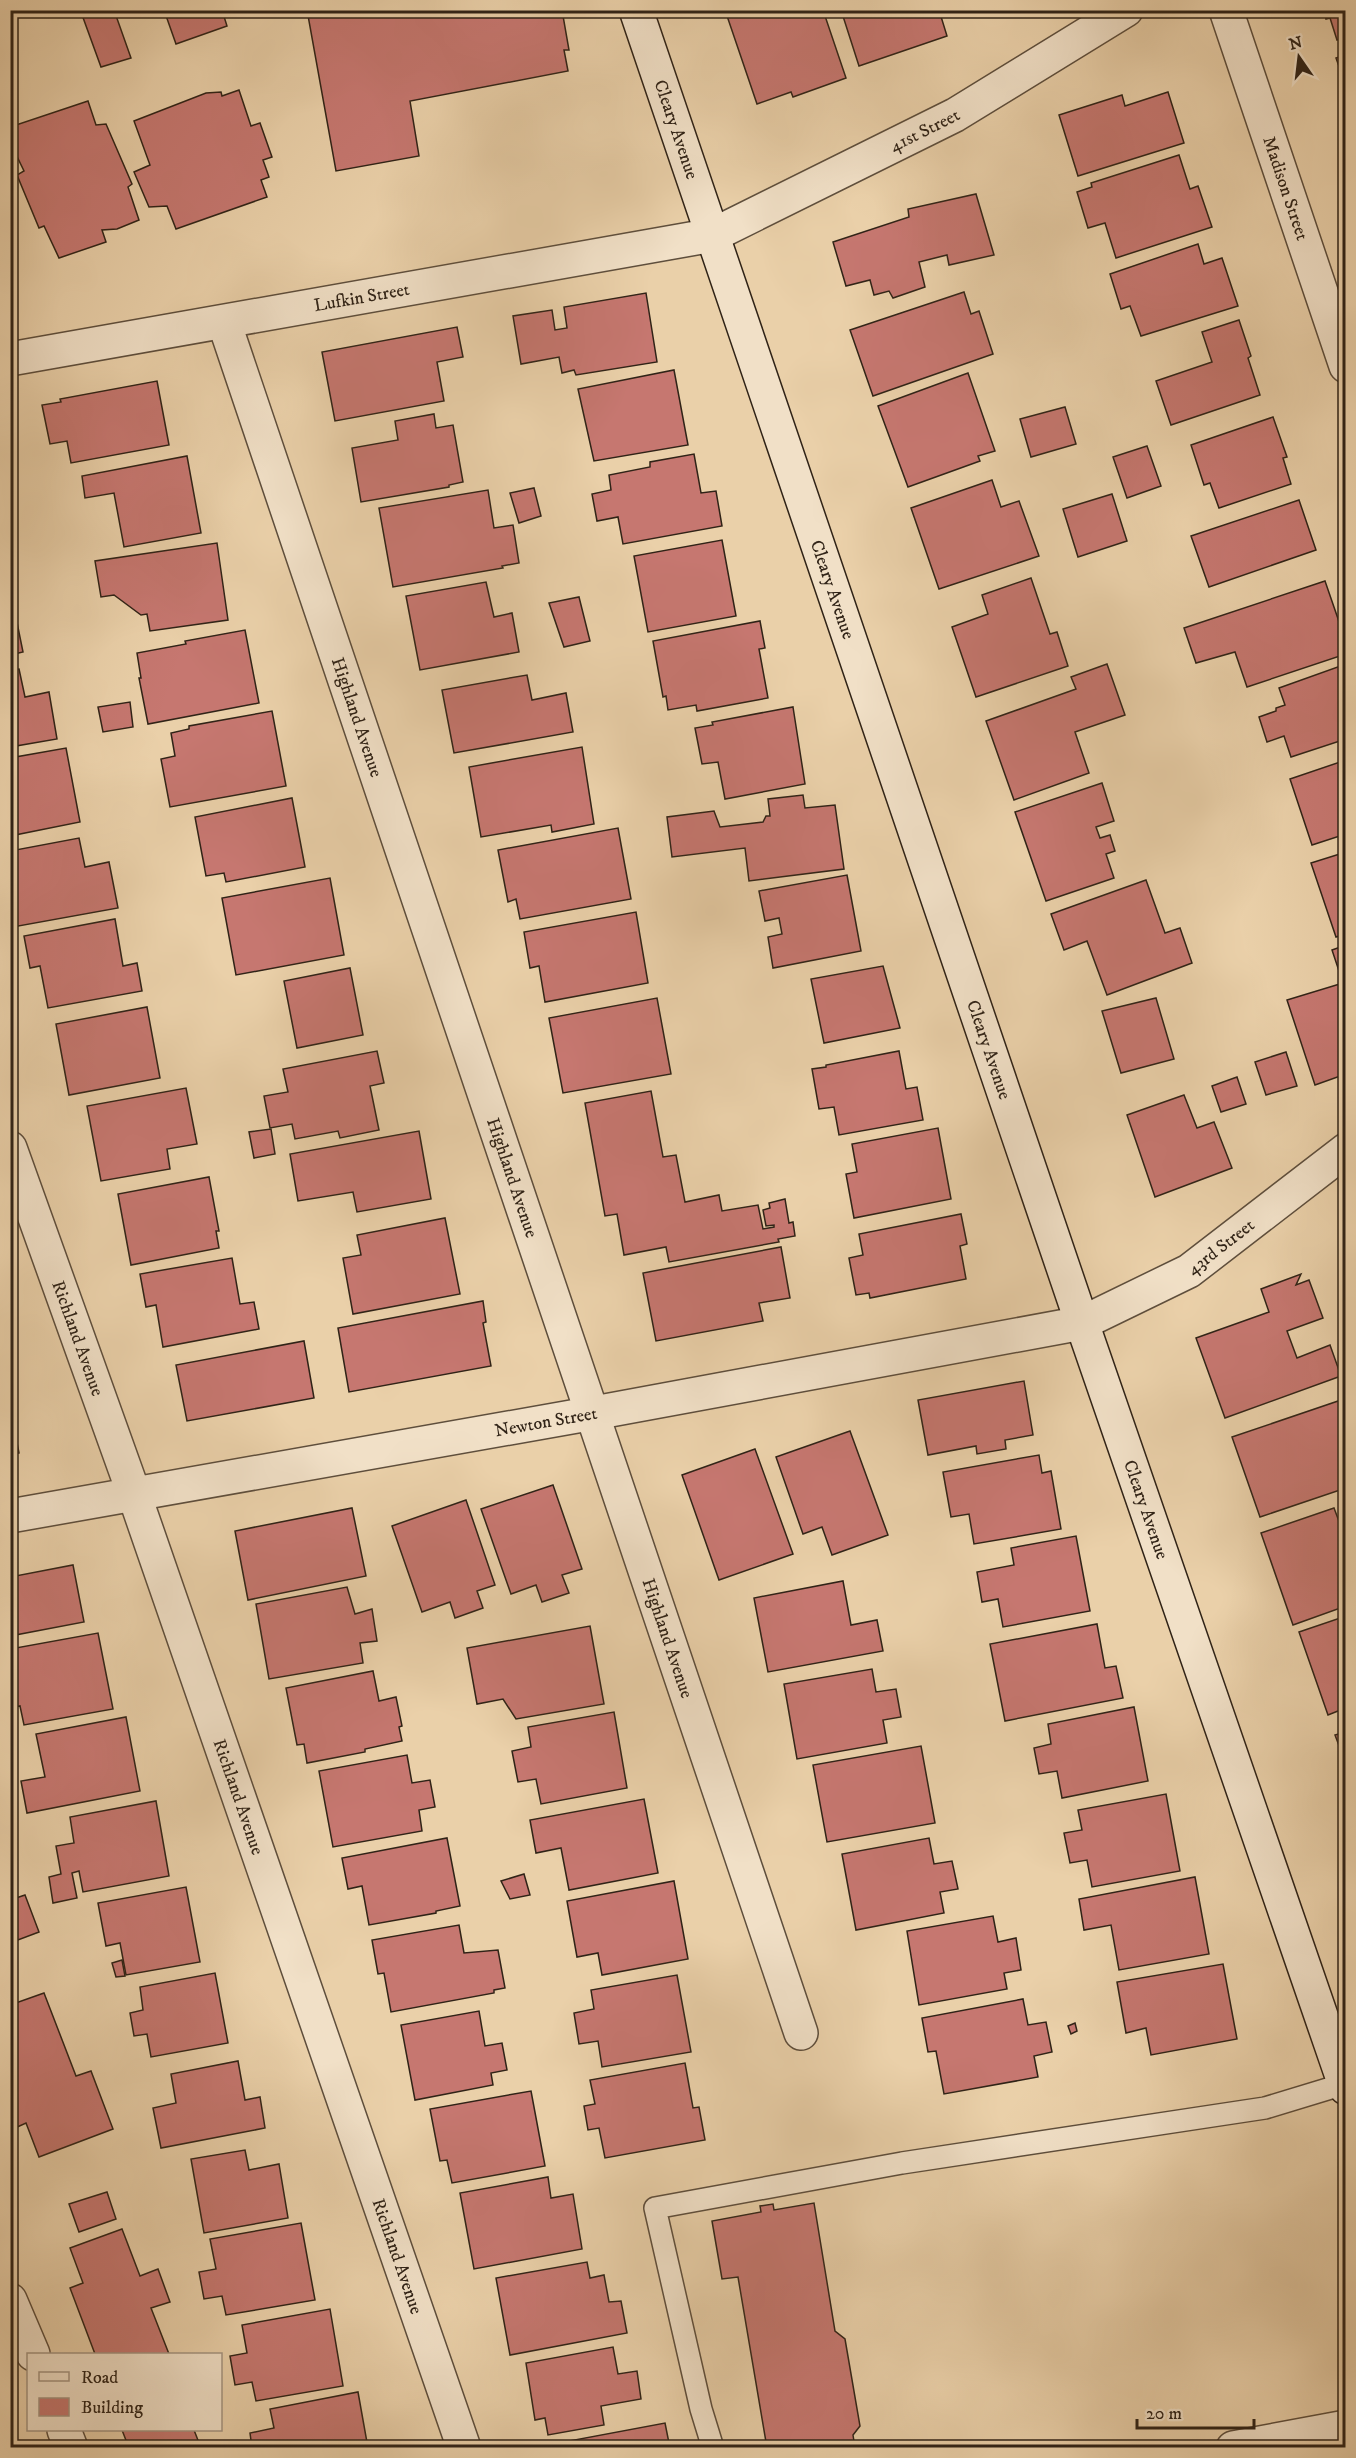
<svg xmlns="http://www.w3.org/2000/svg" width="1356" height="2458" viewBox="0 0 1356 2458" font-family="'IM FELL DW Pica',serif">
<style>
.building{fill:#c67770;stroke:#302317;stroke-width:1.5}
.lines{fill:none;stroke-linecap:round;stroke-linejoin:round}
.lane-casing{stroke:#5e4e3c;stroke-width:24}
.street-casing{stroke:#5e4e3c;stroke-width:36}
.secondary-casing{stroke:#302317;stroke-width:36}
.lane{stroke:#f1e0c7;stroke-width:21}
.street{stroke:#f1e0c7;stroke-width:33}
.secondary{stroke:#f1e0c7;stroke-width:33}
.labels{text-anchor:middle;stroke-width:4.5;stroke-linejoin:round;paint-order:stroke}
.street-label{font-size:18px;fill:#302317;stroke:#f1e0c7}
</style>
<rect width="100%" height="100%" fill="#ead0a9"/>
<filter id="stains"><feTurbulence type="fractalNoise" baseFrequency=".00333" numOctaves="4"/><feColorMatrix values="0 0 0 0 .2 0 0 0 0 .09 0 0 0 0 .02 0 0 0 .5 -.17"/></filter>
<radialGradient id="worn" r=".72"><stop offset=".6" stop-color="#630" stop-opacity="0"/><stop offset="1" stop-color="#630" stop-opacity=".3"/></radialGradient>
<!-- building -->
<g class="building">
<polygon points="85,10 114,10 131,58 101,67 81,12"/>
<polygon points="164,10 222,10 227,26 176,44"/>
<polygon points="307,10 393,10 394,16 425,10 562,10 569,50 564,50 568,71 410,101 419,156 336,171"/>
<polygon points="725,10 823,10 846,78 793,97 791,92 757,104"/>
<polygon points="841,10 939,10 947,36 859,66"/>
<polygon points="1324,10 1346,10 1346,37 1337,40 1330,18 1326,19"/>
<polygon points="1346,55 1346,86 1336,58"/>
<polygon points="239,90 251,126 260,123 272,157 263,160 269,177 261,180 267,197 176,229 167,206 149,207 134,172 150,165 134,121 206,93 221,92 222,96"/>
<polygon points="1168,92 1184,143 1078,176 1059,115 1122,95 1125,106"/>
<polygon points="88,101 96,125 106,124 132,184 128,187 139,220 117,229 102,230 106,242 59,258 44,226 39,228 17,175 24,171 10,142 10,127"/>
<polygon points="1179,155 1190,189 1198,186 1212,227 1116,258 1105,223 1088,228 1077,192 1092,187 1091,183"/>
<polygon points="976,194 994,255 949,265 947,255 919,262 925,287 893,298 889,291 874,295 870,280 846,286 833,242 909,217 908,209"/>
<polygon points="1198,244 1204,264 1222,258 1238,306 1141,336 1130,306 1121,309 1110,274"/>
<polygon points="964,292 971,314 979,311 993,354 873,396 850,330"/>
<polygon points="646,293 657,362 576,375 574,370 562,373 559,357 521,364 513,316 552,310 555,330 567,328 564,307"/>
<polygon points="1239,320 1251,356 1248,358 1260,395 1171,425 1156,381 1212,362 1202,332"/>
<polygon points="457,327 463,357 437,362 444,401 335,421 322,352"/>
<polygon points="674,370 688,445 594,461 578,389"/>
<polygon points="968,373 995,451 978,456 980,461 908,487 878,406"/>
<polygon points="157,381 169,445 71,463 67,441 50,444 42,405 61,402 60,399"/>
<polygon points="1065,407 1076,444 1031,457 1020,419"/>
<polygon points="434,414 436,428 453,425 463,482 449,485 449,487 361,502 352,448 398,440 395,421"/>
<polygon points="1273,417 1287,457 1283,458 1291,484 1219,508 1210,483 1204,485 1191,445"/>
<polygon points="1147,446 1161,486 1127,498 1113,457"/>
<polygon points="694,454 701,493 716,491 722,526 623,544 618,517 597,521 592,494 611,490 609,475 650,467 650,462"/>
<polygon points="187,456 201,533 124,547 114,493 85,498 82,476"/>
<polygon points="992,480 1001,507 1019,501 1039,556 939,589 911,508"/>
<polygon points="534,488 541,516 519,523 510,493"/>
<polygon points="488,490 494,528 513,525 519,563 502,566 503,568 393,587 379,508"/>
<polygon points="1112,494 1127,541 1078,557 1063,509"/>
<polygon points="1299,500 1316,550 1209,587 1191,536"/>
<polygon points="722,540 736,616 648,632 634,556"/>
<polygon points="217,543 228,620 150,631 147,614 141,615 114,595 101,597 95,561"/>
<polygon points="1031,578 1050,634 1057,632 1068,666 976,697 952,627 988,614 982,595"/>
<polygon points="1325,581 1346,642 1346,654 1247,687 1235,652 1196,663 1184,628"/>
<polygon points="486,582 494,617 512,613 519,652 420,670 406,596"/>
<polygon points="10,588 23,652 10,655"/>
<polygon points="579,597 590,641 564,647 549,603"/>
<polygon points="760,621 765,648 759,649 768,698 697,711 696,705 668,710 666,696 663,697 653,641"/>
<polygon points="245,630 259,703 148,724 139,678 141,678 137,653 186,644 185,641"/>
<polygon points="1107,664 1125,715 1075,732 1089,773 1014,800 986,721 1076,689 1071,677"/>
<polygon points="1346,664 1346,739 1291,757 1284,736 1267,742 1259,717 1276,711 1276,708 1285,705 1279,688"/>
<polygon points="19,669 25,697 49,692 57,739 10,747 10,670"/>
<polygon points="527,675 532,700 566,693 573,732 454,753 442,690"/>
<polygon points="130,702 133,727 103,732 98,707"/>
<polygon points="793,707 805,784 725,799 718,762 702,764 695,728 713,725 712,722"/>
<polygon points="272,711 286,786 170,807 161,759 175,756 171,733 189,729 189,726"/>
<polygon points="582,747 594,824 552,832 551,825 481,837 469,767"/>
<polygon points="66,748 80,822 10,836 10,758"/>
<polygon points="1346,760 1346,834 1312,845 1290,779"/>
<polygon points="1102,783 1114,821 1096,827 1100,838 1110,835 1115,851 1106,854 1114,878 1046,901 1015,812"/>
<polygon points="803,795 805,808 835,805 844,869 749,881 745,848 672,857 667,817 714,811 720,827 763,822 766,816 770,816 768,799"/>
<polygon points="292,798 305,867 226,882 224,873 206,876 195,817"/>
<polygon points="618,828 631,899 520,919 516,899 508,902 498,850"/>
<polygon points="79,838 85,867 109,862 118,908 13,927 10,915 10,851"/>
<polygon points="1346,852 1346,934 1336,937 1311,863"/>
<polygon points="847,875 861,951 773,968 768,937 782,934 779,918 765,921 759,891"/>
<polygon points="330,878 344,955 236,975 222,898"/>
<polygon points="1146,880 1165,933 1180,928 1192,963 1107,995 1087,941 1064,950 1051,914"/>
<polygon points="636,912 648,983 545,1002 539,966 530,968 524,932"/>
<polygon points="115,919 123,966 137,963 142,991 48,1008 40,966 30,968 24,936"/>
<polygon points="1346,945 1346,1074 1315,1085 1287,1000 1343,983 1332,950"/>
<polygon points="883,966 900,1028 824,1043 811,979"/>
<polygon points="350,968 363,1035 297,1048 284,981"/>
<polygon points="657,998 671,1074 563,1093 549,1018"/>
<polygon points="1156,998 1174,1059 1121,1073 1102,1011"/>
<polygon points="147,1007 160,1078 69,1095 56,1024"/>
<polygon points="377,1051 384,1083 370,1086 379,1130 340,1138 338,1131 295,1139 292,1124 270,1128 264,1096 288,1092 283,1069"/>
<polygon points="899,1051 906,1089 917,1087 923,1120 839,1135 834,1107 819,1109 812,1069 826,1067 826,1065"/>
<polygon points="1286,1052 1297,1086 1266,1095 1255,1062"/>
<polygon points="1237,1077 1246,1104 1221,1112 1212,1086"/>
<polygon points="186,1088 197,1144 167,1149 170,1169 101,1181 87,1106"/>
<polygon points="651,1091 663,1157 676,1155 685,1202 719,1195 722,1211 758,1205 763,1229 774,1227 774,1225 766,1226 763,1210 770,1208 769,1203 785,1199 789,1223 793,1222 795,1236 778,1239 779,1242 669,1262 666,1247 624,1255 617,1214 605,1216 585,1103"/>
<polygon points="1184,1095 1197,1128 1214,1122 1232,1168 1155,1197 1127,1115"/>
<polygon points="938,1128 951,1199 854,1218 846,1174 857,1172 852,1144"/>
<polygon points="271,1129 275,1154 254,1158 249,1132"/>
<polygon points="419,1131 431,1199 357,1212 353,1192 298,1201 290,1154"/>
<polygon points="209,1177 219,1231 216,1231 219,1248 131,1265 118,1194"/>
<polygon points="961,1214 967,1244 960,1246 966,1279 870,1298 869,1293 856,1295 849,1258 863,1255 859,1234"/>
<polygon points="445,1218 460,1294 353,1314 343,1258 361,1255 357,1235"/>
<polygon points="781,1247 790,1298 759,1303 763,1321 656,1341 643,1273"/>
<polygon points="232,1258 240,1304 254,1302 259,1329 163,1347 156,1305 146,1307 140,1274"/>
<polygon points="1301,1274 1296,1285 1309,1280 1323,1318 1287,1331 1297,1358 1330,1345 1341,1376 1225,1418 1196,1338 1269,1312 1261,1289"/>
<polygon points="483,1301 486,1322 483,1323 491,1366 349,1392 338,1328"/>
<polygon points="304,1341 314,1398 187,1421 176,1365"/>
<polygon points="1024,1381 1033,1435 1005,1440 1006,1449 977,1454 976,1446 928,1455 918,1400"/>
<polygon points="1344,1399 1346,1404 1346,1488 1260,1517 1232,1437"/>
<polygon points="10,1407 19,1453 10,1455"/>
<polygon points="850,1431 888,1535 832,1555 822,1527 803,1534 776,1457"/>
<polygon points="755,1449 793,1554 719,1580 682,1475"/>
<polygon points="1039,1455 1042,1473 1051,1471 1061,1529 974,1544 969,1514 951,1517 943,1472"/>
<polygon points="553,1485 582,1569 562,1575 569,1593 542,1602 536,1585 511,1594 481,1509"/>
<polygon points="466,1500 495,1585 477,1591 483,1608 455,1618 450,1602 422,1612 392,1526"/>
<polygon points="352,1508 366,1576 248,1600 235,1531"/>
<polygon points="1334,1508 1346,1540 1346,1606 1293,1625 1261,1533"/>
<polygon points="1076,1536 1090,1611 1003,1627 998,1599 982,1602 977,1572 1014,1565 1011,1548"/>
<polygon points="73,1565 84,1622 10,1636 10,1577"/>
<polygon points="843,1581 851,1625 877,1620 883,1651 768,1672 754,1598"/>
<polygon points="347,1587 355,1614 372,1609 377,1641 360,1643 363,1663 269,1679 256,1604"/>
<polygon points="1346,1616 1346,1715 1343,1709 1328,1715 1299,1632"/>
<polygon points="1097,1624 1105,1668 1116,1666 1123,1698 1005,1721 990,1644"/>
<polygon points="590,1626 604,1704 516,1719 503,1699 477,1704 467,1648"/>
<polygon points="98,1633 113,1709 24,1725 20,1706 10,1708 10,1678 16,1677 10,1649"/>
<polygon points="872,1669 876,1692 896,1689 901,1717 883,1720 887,1743 797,1759 784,1684"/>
<polygon points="373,1671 379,1701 396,1697 402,1726 399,1727 402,1741 365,1749 365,1752 307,1763 304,1744 297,1745 286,1688"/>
<polygon points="1134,1707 1148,1781 1062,1798 1057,1771 1039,1774 1034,1748 1051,1744 1048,1724"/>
<polygon points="614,1712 627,1788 541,1804 536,1779 518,1782 512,1751 531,1747 528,1727"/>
<polygon points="126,1717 140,1791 27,1813 21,1781 45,1777 36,1734"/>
<polygon points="1346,1732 1346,1764 1335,1735"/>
<polygon points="921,1746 935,1823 827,1842 813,1765"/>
<polygon points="407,1755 412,1783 430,1780 435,1807 419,1810 422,1831 333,1847 319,1771"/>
<polygon points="1166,1794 1180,1871 1092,1887 1087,1860 1070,1863 1064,1833 1082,1830 1078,1810"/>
<polygon points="644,1799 658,1873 569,1890 561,1848 536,1853 530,1820"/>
<polygon points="156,1801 169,1876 83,1892 79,1871 72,1873 77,1898 53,1903 49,1877 61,1874 56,1846 74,1843 70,1817"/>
<polygon points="447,1838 460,1906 436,1911 436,1913 369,1925 362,1886 348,1889 342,1858"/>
<polygon points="929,1838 934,1864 952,1861 958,1889 940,1892 944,1913 856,1930 842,1854"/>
<polygon points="524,1874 530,1895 510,1899 501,1881"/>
<polygon points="1195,1877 1209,1954 1119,1970 1111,1925 1084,1930 1079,1899"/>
<polygon points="674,1881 688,1959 602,1975 598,1953 577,1957 567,1901"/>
<polygon points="186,1887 200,1962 126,1975 120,1943 106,1946 98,1903"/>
<polygon points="25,1895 39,1932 10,1943 10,1900"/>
<polygon points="993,1916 998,1942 1016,1938 1021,1970 1004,1973 1007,1989 919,2005 907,1931"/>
<polygon points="459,1925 464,1953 498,1950 505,1988 494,1990 494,1993 391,2012 384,1973 378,1974 372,1940"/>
<polygon points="122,1960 125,1976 116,1977 112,1963"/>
<polygon points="1223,1964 1237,2039 1151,2055 1146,2028 1126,2033 1117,1982"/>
<polygon points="215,1973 228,2043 151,2057 147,2034 134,2036 130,2013 143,2010 140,1987"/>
<polygon points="677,1975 691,2052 602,2067 598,2041 579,2044 574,2013 594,2009 591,1990"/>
<polygon points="44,1993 76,2076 91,2071 113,2129 39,2157 26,2123 13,2129 10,2122 10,2005"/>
<polygon points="1023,1999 1028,2025 1046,2022 1052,2052 1034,2056 1038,2077 944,2094 936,2051 928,2052 922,2018"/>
<polygon points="479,2011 485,2046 502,2043 507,2070 491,2073 493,2085 415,2100 401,2025"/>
<polygon points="1075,2023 1077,2031 1071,2034 1068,2026"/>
<polygon points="238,2061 245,2100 260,2097 265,2128 161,2148 153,2108 176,2103 171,2074"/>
<polygon points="685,2063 693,2108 699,2107 705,2140 605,2158 599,2128 588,2130 584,2106 595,2104 590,2080"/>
<polygon points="531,2091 545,2166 452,2183 447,2160 440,2161 430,2109"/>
<polygon points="245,2150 249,2170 279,2164 288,2218 204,2233 191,2159"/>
<polygon points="548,2177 551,2198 573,2194 582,2249 474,2269 460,2193"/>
<polygon points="107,2192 116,2219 79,2232 69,2204"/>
<polygon points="814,2203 835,2331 845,2339 860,2426 853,2435 855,2448 767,2448 738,2277 722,2279 712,2221 761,2212 760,2206 773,2204 774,2210"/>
<polygon points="301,2223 315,2300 226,2315 222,2296 204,2299 199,2272 216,2269 210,2239"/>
<polygon points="122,2229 140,2276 158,2269 170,2302 151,2308 169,2354 95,2354 70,2288 83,2283 70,2248"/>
<polygon points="587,2262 590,2278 604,2275 609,2302 621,2301 627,2333 510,2355 496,2278"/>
<polygon points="330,2309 343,2386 256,2401 252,2382 235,2385 230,2356 247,2353 242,2325"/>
<polygon points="613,2347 618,2374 637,2371 641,2399 601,2406 604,2425 548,2435 545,2418 535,2420 526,2363"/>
<polygon points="358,2392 368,2448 252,2448 250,2433 274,2428 270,2409"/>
<polygon points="665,2423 670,2448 554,2448 553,2444"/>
<polygon points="122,2430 194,2430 201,2448 129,2448"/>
</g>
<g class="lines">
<!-- lane casing -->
<g class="lane-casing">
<polyline id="lane" points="713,2448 701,2409 655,2208 902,2163 1265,2108 1344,2084"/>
</g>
<!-- street casing -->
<g class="street-casing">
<g id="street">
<path id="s1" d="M1226,10L1346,366"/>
<path id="s2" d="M224,322L801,2033"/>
<path id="s3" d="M10,359L713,235L955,115L1126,10"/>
<path id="s4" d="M10,1148L134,1494L464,2448"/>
<path id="s5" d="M10,1516L594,1413L1082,1323L1189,1271L1346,1150"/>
<polyline points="10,2300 33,2354"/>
<polyline points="64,2430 71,2448"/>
<polyline points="1233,2448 1346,2427"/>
</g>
</g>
<!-- secondary casing -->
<g class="secondary-casing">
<g id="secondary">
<path id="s6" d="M636,10L1082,1323L1346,2088"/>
</g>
</g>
<!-- lane -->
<use href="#lane" class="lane"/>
<!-- street -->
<use href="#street" class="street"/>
<!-- secondary -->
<use href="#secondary" class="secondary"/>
</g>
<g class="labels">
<!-- street labels -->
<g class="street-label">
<text dy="6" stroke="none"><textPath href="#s6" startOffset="126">Cleary Avenue</textPath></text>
<text dy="6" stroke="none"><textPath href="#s3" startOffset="950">41st Street</textPath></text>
<text dy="6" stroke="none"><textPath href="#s1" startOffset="188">Madison Street</textPath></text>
<text dy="6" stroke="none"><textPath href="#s3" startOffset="357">Lufkin Street</textPath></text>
<text dy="6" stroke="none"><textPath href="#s6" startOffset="612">Cleary Avenue</textPath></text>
<text dy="6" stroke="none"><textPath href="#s2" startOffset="417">Highland Avenue</textPath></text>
<text dy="6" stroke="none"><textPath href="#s6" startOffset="1098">Cleary Avenue</textPath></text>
<text dy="6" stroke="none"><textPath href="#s2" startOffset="903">Highland Avenue</textPath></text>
<text dy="6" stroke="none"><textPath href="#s5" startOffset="1248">43rd Street</textPath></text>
<text dy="6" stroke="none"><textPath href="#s4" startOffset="202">Richland Avenue</textPath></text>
<text dy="6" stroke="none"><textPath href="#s5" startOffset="544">Newton Street</textPath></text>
<text dy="6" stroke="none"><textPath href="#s6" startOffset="1584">Cleary Avenue</textPath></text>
<text dy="6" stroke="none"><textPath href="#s2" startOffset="1389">Highland Avenue</textPath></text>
<text dy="6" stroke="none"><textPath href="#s4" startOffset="688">Richland Avenue</textPath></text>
<text dy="6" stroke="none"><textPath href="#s4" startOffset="1174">Richland Avenue</textPath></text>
</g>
</g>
<!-- margin -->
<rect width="1356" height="2458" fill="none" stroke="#ead0a9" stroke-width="36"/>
<rect x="12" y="12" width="1332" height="2434" fill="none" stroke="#302317" stroke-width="3"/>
<rect x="18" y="18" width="1320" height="2422" fill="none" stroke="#302317" stroke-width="1.5"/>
<!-- legend -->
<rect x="27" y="2353" width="195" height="78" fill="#f1e0c7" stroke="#a49481" stroke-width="1.5"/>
<rect x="39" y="2372" width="30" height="9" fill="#f1e0c7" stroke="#a49481" stroke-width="1.5"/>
<text x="81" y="2383" font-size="18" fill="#302317">Road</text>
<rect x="39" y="2398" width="30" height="18" fill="#c67770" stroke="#a49481" stroke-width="1.5"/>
<text x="81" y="2413" font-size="18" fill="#302317">Building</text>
<!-- north arrow -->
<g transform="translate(1299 57) rotate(346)" stroke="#f1e0c7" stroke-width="4.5" paint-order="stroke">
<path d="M0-4.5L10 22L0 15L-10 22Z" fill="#302317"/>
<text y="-9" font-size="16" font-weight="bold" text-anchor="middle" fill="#302317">N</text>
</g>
<!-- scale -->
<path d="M1137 2419v9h117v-9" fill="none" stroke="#302317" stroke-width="3"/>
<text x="1146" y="2419" font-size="18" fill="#302317" stroke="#f1e0c7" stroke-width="4.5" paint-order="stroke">20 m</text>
<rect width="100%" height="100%" filter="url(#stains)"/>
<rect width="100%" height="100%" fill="url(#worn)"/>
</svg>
